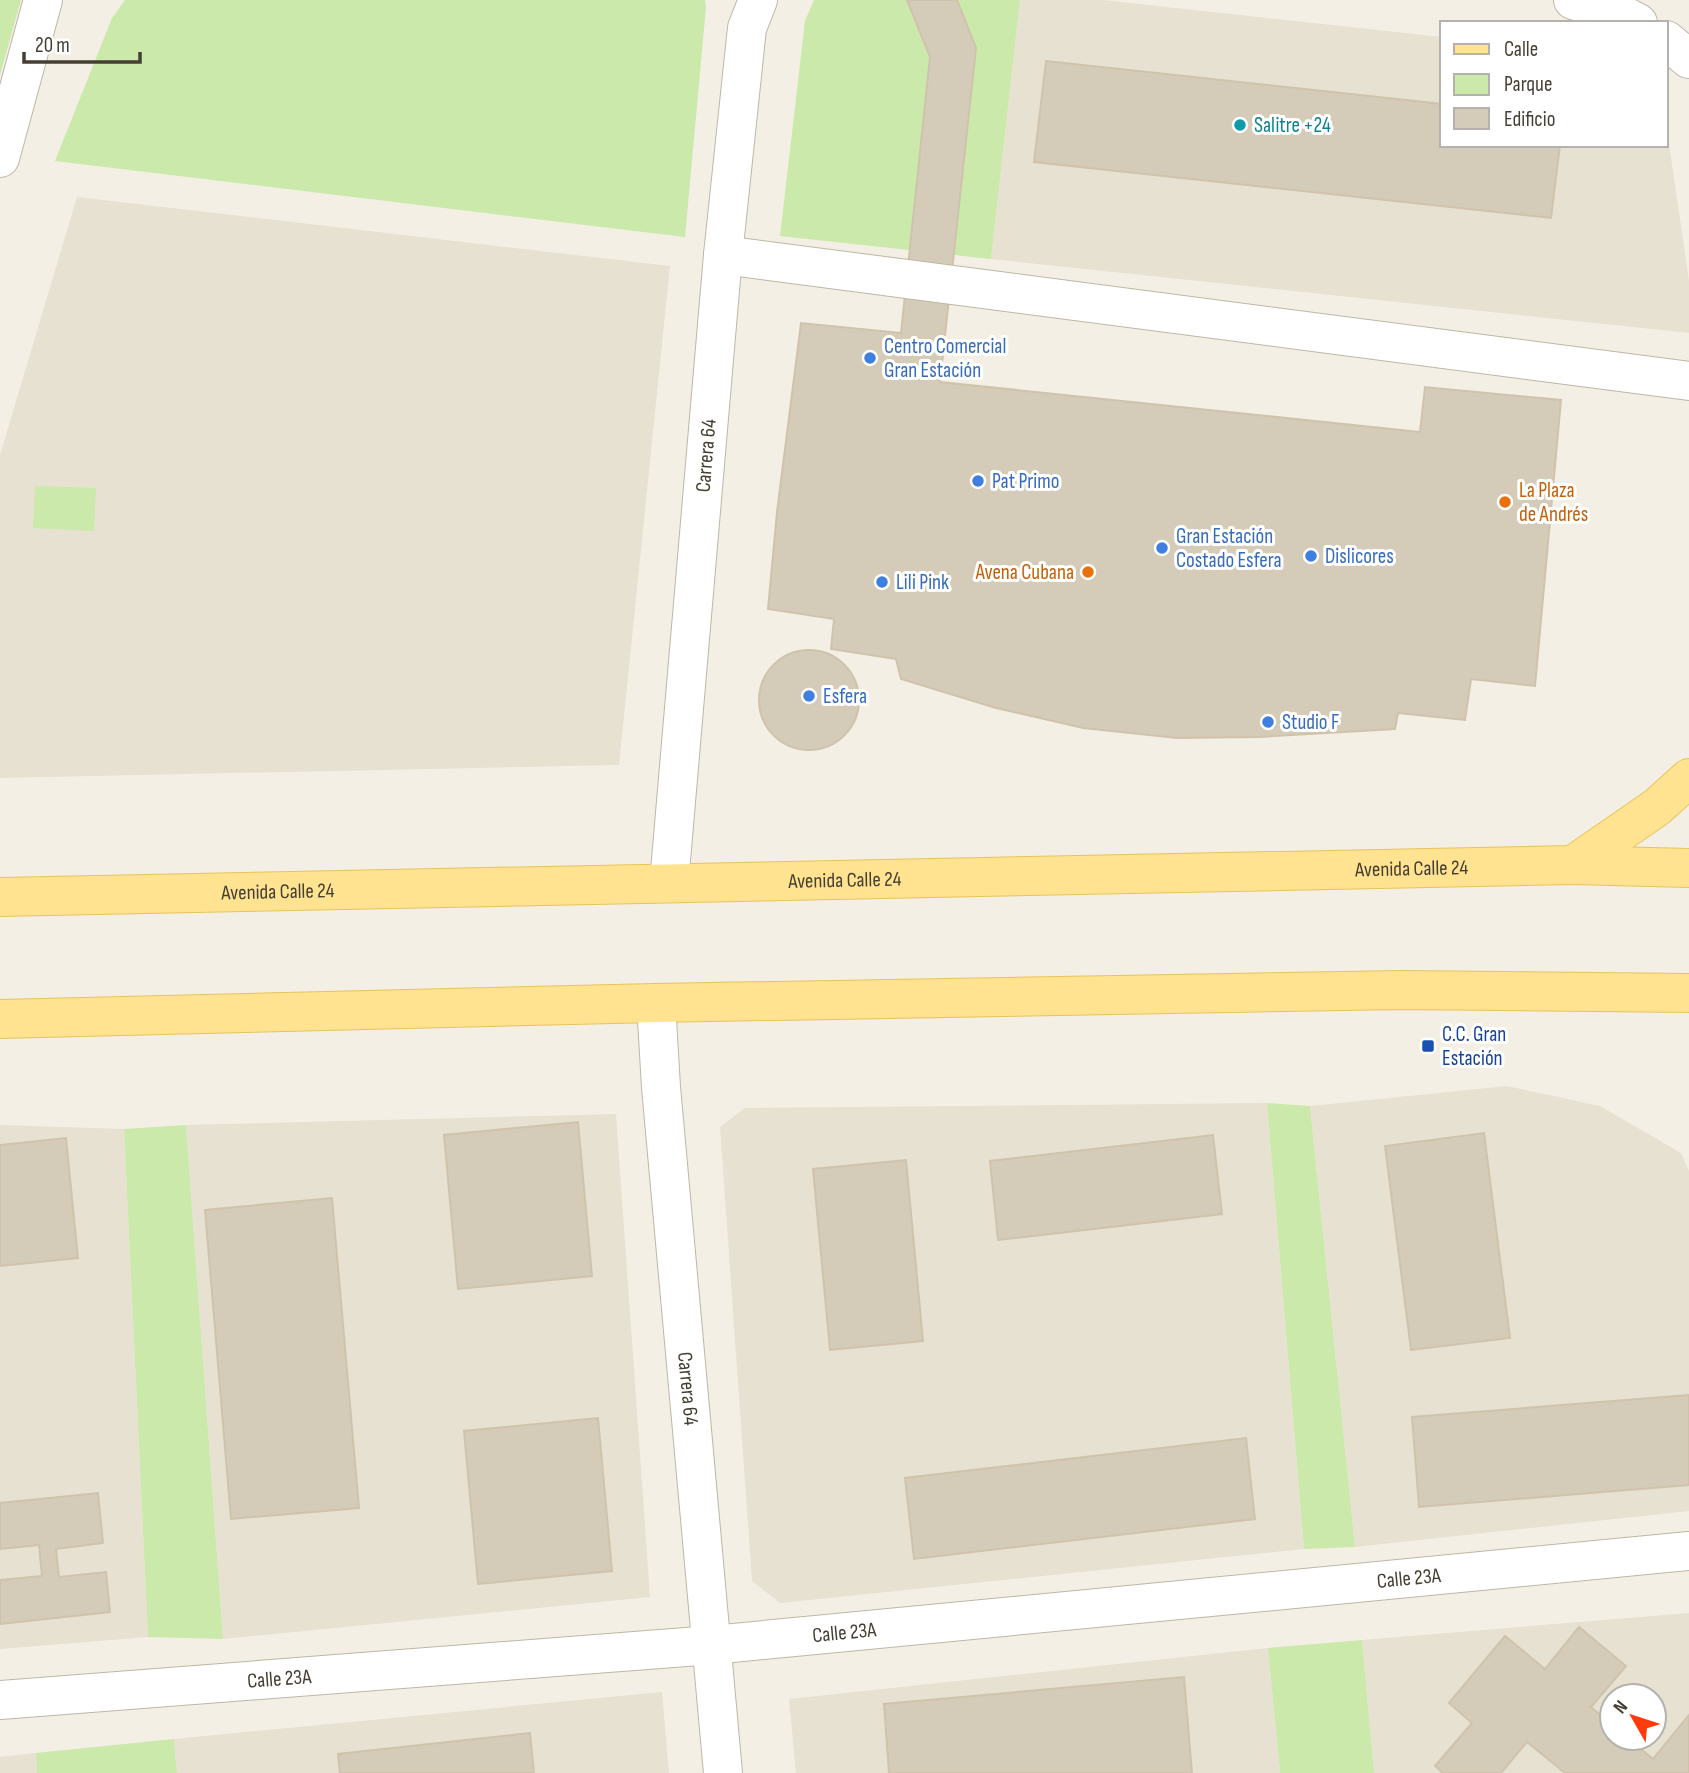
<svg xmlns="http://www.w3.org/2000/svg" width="1689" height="1773" viewBox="0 0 1689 1773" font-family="'Sofia Sans Condensed',sans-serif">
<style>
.residential{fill:#e7e1d1;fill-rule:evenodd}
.green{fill:#cae9aa}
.building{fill:#d5cbb9;stroke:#d0c3ac;stroke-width:2}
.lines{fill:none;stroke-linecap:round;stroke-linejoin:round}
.minor-casing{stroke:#beb7a6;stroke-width:40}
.major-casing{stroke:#e8c35c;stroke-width:40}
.minor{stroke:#fff;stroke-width:38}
.major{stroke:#ffe390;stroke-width:38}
.culture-dot{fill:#0f9aa8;stroke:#fff;stroke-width:2.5}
.shop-dot{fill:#3f7fe0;stroke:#fff;stroke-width:2.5}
.food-dot{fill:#e8710a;stroke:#fff;stroke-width:2.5}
.transit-dot{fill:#1a4fb4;stroke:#fff;stroke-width:2.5}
.labels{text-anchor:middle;stroke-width:6;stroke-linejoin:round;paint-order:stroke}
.culture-label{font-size:21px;fill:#0d838f;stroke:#fff;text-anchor:start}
.shop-label{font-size:21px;fill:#366cbe;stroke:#fff;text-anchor:start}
.street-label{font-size:21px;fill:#453f33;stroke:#fff}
.food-label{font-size:21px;fill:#c56008;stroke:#fff;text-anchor:start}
.transit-label{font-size:21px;fill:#164399;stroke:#fff;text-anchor:start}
</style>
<rect width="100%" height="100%" fill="#f3efe4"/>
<!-- residential -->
<g class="residential">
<polygon points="1020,0 1103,0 1442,37 1442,145 1666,145 1666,123 1689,281 1689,333 991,259"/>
<polygon points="77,197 670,266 619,765 0,778 0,455"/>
<polygon points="1507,1086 1600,1106 1681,1153 1689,1171 1689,1511 1355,1547 1310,1106"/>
<polygon points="1267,1103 1304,1549 780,1603 752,1581 720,1127 745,1108"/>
<polygon points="616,1114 650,1597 223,1639 186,1125"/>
<polygon points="0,1125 124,1129 148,1637 0,1649"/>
<path d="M1689,1613V1773H1374L1362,1640ZM1612,1696H1654V1738H1612Z"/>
<polygon points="1268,1648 1280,1773 796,1773 789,1699"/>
<polygon points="662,1692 669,1773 177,1773 174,1739"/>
<polygon points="36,1753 37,1773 0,1773 0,1757"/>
</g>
<!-- green -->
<g class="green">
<polygon points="0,0 21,0 0,75"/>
<polygon points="125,0 705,0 706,7 685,237 55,161 112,18"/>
<polygon points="814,0 1020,0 991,259 780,236 805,21"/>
<polygon points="35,486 96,488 94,531 33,528"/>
<polygon points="1267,1103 1310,1106 1355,1547 1304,1549"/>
<polygon points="186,1125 223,1639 148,1637 124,1129"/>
<polygon points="1362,1640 1374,1773 1280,1773 1268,1648"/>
<polygon points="174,1739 177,1773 37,1773 36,1753"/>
</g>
<!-- building -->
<g class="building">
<polygon points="907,0 957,0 976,48 940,382 1420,432 1425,387 1561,400 1535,686 1471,679 1465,720 1398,713 1395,729 1259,737 1177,738 1083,728 996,708 901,679 896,659 831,649 834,619 768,609 777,512 801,323 901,333 930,57"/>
<polygon points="1046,61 1442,104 1442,145 1560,145 1551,218 1034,162"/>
<circle cx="809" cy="700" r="50"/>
<polygon points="578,1122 592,1276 458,1289 444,1135"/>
<polygon points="1484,1133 1510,1338 1411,1350 1385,1146"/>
<polygon points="1213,1135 1222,1214 998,1240 990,1161"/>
<polygon points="66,1138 78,1258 0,1266 0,1145"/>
<polygon points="906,1160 923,1341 830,1350 813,1169"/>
<polygon points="332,1198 359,1508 231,1519 205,1210"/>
<polygon points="1689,1395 1689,1485 1419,1507 1412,1417"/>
<polygon points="598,1418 612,1571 478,1584 464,1431"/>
<polygon points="1246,1438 1255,1519 914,1559 905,1478"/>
<polygon points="98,1493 103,1543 56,1549 59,1577 106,1572 110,1612 0,1624 0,1580 42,1576 39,1545 0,1549 0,1503"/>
<polygon points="1579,1627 1626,1666 1591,1707 1612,1725 1612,1738 1628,1738 1653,1759 1689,1715 1689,1773 1565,1773 1527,1742 1501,1773 1443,1773 1435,1766 1472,1723 1449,1703 1505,1636 1545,1669"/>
<polygon points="1184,1677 1192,1773 889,1773 884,1704"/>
<polygon points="530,1733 534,1773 340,1773 338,1754"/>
</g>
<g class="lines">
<!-- minor casing -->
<g class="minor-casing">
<g id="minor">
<polyline points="1573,0 1623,15 1638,23"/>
<polyline points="1666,40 1689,59"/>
<polyline points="0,158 43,0"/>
<polyline points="723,255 1689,381"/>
<path id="s1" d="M669,883L723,255L747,28L758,0"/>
<path id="s2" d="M656,1003L661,1087L723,1773"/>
<path id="s3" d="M0,1700L712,1645L1689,1551"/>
</g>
</g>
<!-- major casing -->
<g class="major-casing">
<g id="major">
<polyline points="1573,865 1657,807 1689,778"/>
<path id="s4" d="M0,897L1573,865L1689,868"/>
<polyline points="0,1019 656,1003 1401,990 1689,993"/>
</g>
</g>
<!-- minor -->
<use href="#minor" class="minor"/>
<!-- major -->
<use href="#major" class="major"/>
</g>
<!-- markers -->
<circle class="culture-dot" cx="1240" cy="125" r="7"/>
<g class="shop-dot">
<circle cx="870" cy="358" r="7"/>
<circle cx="978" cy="481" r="7"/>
<circle cx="1162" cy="548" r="7"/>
<circle cx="1311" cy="556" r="7"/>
<circle cx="882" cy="582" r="7"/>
<circle cx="809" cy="696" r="7"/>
<circle cx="1268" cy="722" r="7"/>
</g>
<g class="food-dot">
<circle cx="1505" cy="502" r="7"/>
<circle cx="1088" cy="572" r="7"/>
</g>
<rect class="transit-dot" x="1421" y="1039" width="14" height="14" rx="3.5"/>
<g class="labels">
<!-- culture labels -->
<g class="culture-label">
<text x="1254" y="132">Salitre +24</text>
</g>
<!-- shop labels -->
<g class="shop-label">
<text x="884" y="353">Centro Comercial<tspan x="884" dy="24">Gran Estación</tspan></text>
<text x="992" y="488">Pat Primo</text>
<text x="1176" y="543">Gran Estación<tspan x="1176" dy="24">Costado Esfera</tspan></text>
<text x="1325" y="563">Dislicores</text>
<text x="896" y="589">Lili Pink</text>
<text x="823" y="703">Esfera</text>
<text x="1282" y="729">Studio F</text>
</g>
<!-- street labels -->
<g class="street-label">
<text dy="7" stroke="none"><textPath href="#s1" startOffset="429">Carrera 64</textPath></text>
<text dy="7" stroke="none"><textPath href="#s4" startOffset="1412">Avenida Calle 24</textPath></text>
<text dy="7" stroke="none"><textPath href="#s4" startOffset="845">Avenida Calle 24</textPath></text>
<text dy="7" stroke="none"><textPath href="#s4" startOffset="278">Avenida Calle 24</textPath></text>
<text dy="7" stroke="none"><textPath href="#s2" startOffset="387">Carrera 64</textPath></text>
<text dy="7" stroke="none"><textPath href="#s3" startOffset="1414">Calle 23A</textPath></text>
<text dy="7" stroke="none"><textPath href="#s3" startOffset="847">Calle 23A</textPath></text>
<text dy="7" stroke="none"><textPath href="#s3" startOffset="280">Calle 23A</textPath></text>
</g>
<!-- food labels -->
<g class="food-label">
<text x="1519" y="497">La Plaza<tspan x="1519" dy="24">de Andrés</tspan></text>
<text x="1074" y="579" text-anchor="end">Avena Cubana</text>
</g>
<!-- transit labels -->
<g class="transit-label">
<text x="1442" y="1041">C.C. Gran<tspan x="1442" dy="24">Estación</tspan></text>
</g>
</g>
<!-- legend -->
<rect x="1440" y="21" width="228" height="126" fill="#ffffff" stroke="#b5b2ad" stroke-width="2"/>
<rect x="1454" y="44" width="35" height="10" fill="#ffe390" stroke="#b5b2ad" stroke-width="2"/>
<text x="1504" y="56" font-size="21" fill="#453f33">Calle</text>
<rect x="1454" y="74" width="35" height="21" fill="#cae9aa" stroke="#b5b2ad" stroke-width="2"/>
<text x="1504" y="91" font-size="21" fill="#453f33">Parque</text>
<rect x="1454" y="108" width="35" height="21" fill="#d5cbb9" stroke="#b5b2ad" stroke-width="2"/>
<text x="1504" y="126" font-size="21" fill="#453f33">Edificio</text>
<!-- north arrow -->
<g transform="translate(1633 1717) rotate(309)"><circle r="33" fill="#ffffff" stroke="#b5b2ad" stroke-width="2"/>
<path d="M0-5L12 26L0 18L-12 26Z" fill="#ff3b0e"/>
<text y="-10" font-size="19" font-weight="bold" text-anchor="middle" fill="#453f33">N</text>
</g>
<!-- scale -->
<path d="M24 52v10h116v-10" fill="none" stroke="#453f33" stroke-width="3.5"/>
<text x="35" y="52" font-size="21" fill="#453f33" stroke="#ffffff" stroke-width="5" paint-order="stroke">20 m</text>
</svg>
